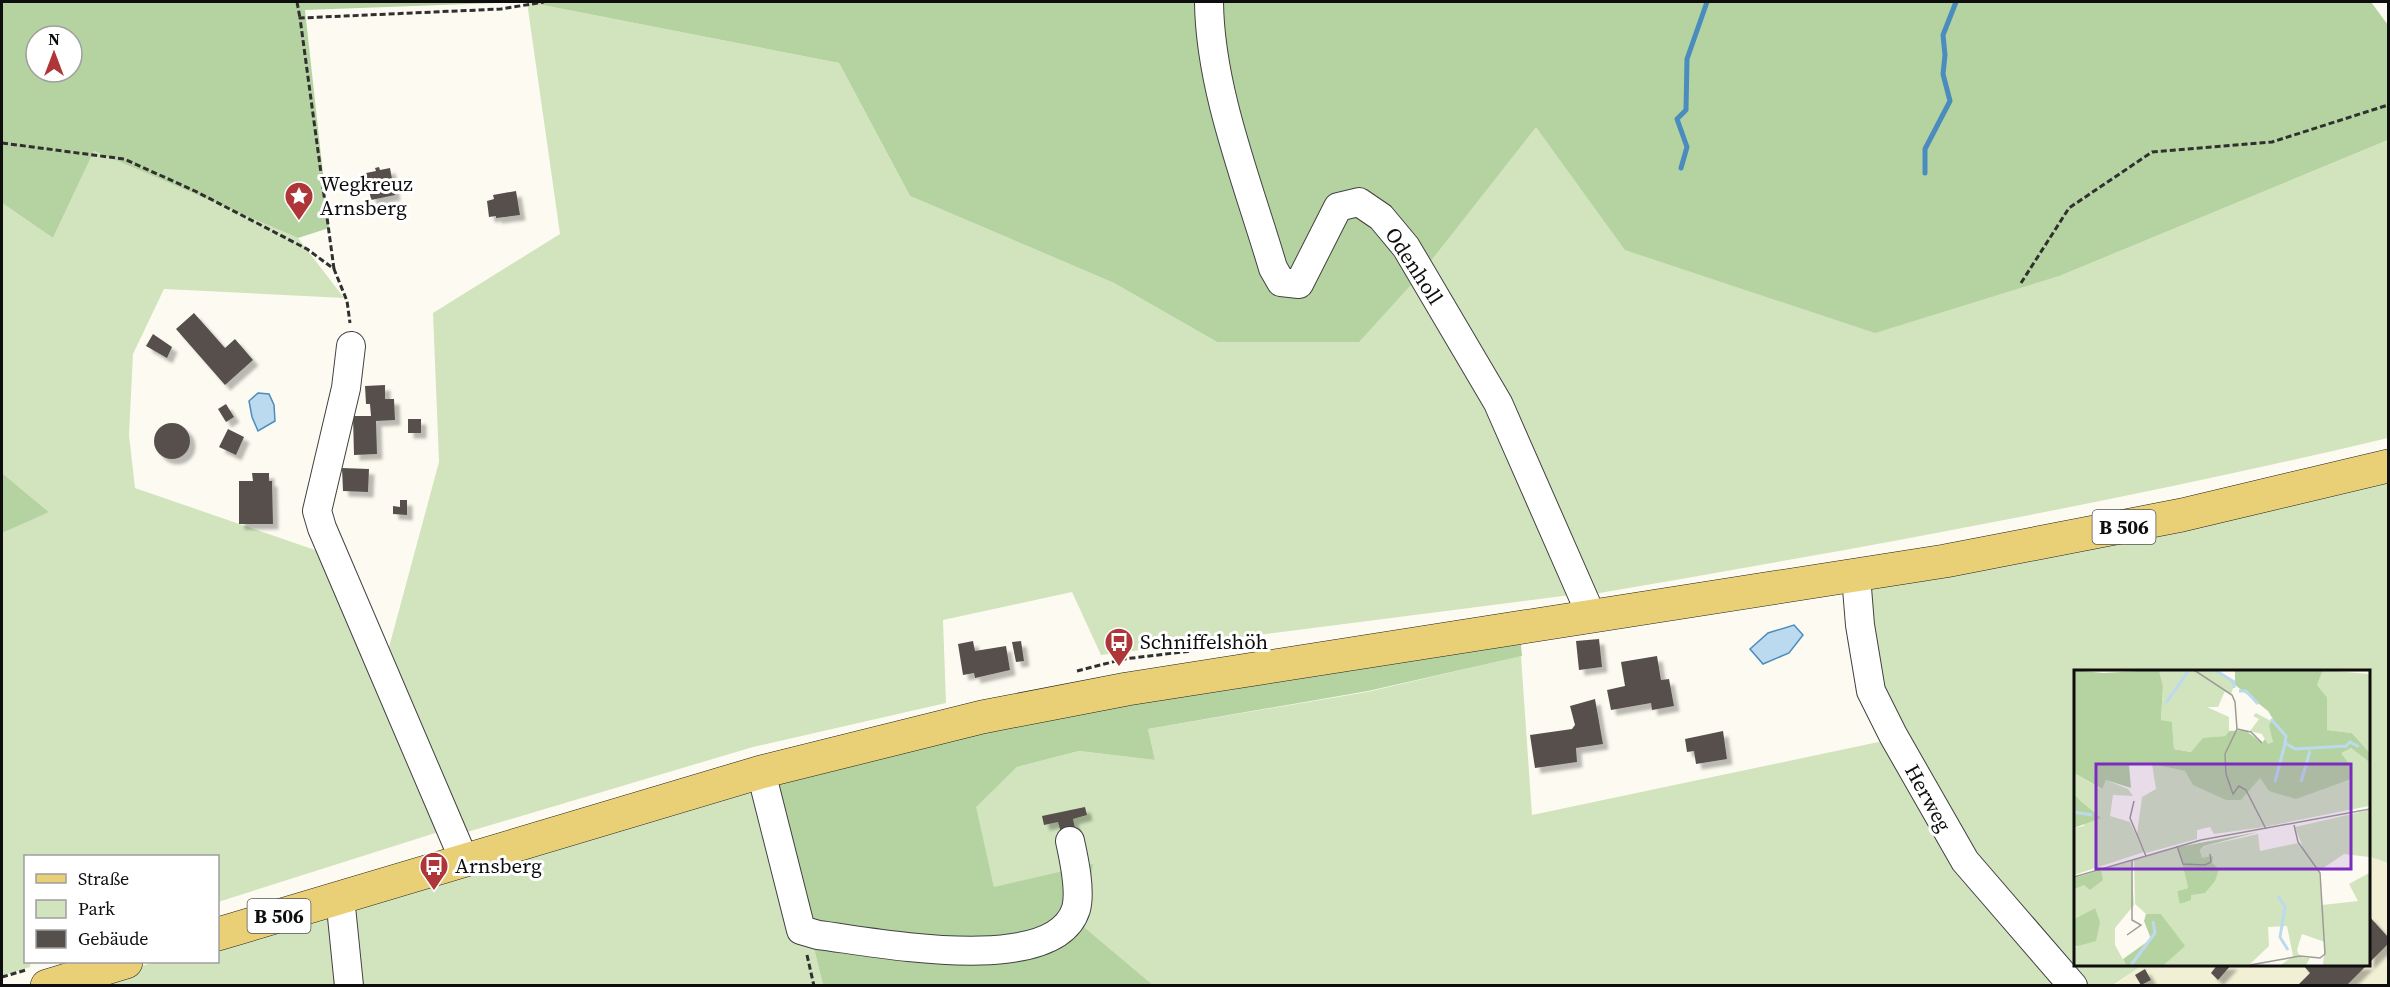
<svg xmlns="http://www.w3.org/2000/svg" width="2390" height="987" viewBox="0 0 2390 987" font-family="'Source Serif 4',serif">
<style>
.farmland{fill:#f1efd4}
.green{fill:#d1e4be}
.forest{fill:#b5d3a0;fill-rule:evenodd}
.water{fill:#bcdaef;stroke:#4b8cbe;stroke-width:1.5}
.lines{fill:none;stroke-linecap:round;stroke-linejoin:round}
.stream{stroke:#4b8cbe;stroke-width:5}
.building{fill:#56504c;filter:url(#shadow)}
.minor-casing{stroke:#414141;stroke-width:30}
.major-casing{stroke:#1f1f1f;stroke-width:34}
.path{stroke:#303030;stroke-width:3;stroke-dasharray:6 3;stroke-linecap:butt}
.minor{stroke:#fff;stroke-width:28}
.major{stroke:#e9d076;stroke-width:33}
.labels{text-anchor:middle;stroke-width:6;stroke-linejoin:round;paint-order:stroke}
.shield{fill:#fff;stroke:#565656;stroke-width:1.5}
.shield-label{font-size:20px;font-weight:bold;fill:#0e0e0e}
.poi-label{font-size:21px;fill:#0e0e0e;stroke:#fff;text-anchor:start}
.street-label{font-size:21px;fill:#0e0e0e;stroke:#fff}
.inset-river{fill:none;stroke:#bcdaef;stroke-width:3}
.inset-road{fill:none;stroke:#9d9c96;stroke-width:1.5}
.view{fill:#7b2cbf;fill-opacity:0.15;stroke:#7b2cbf;stroke-width:3}
.inset-edge{fill:none;stroke:#0e0e0e;stroke-width:3}
</style>
<defs>
<filter id="shadow"><feDropShadow dx="5.5" dy="5.5" stdDeviation="1.5" flood-color="#0004"/></filter>
</defs>
<rect width="100%" height="100%" fill="#fdfbf1"/>
<!-- farmland -->
<polygon class="farmland" points="2368,856 2388,863 2388,985 2113,986 2143,965 2368,964"/>
<!-- green -->
<g class="green">
<polygon points="527,2 839,63 910,196 1114,283 1217,342 1419,276 1578,594 1101,655 1072,592 943,620 946,703 753,747 464,833 385,662 439,462 433,313 560,234"/>
<path d="M1535,126L2062,275L2388,140V438C2123,501 1856,549 1588,595L1422,272Z"/>
<polygon points="94,151 298,238 344,298 164,289 133,354 129,435 135,488 315,550 317,529 448,829 218,902 218,856 26,856 26,962 31,962 30,967 2,976 2,533 48,511 2,473 2,203 53,238"/>
<polygon points="2388,475 2388,863 2368,856 2368,672 2075,672 2075,964 2143,965 2113,985 2080,985 1953,834 1880,686 1859,587"/>
<polygon points="1521,656 1532,815 1888,740 2061,985 1153,985 1084,927 994,887 975,807 1017,767 1079,751 1155,760 1148,729 1367,692"/>
<polygon points="771,775 823,985 358,985 355,905"/>
<polygon points="329,914 344,986 70,986 156,962 218,962 218,945"/>
</g>
<!-- forest -->
<g class="forest">
<path d="M2,2H2371L2388,25V140L2062,275L1875,333L1625,250L1536,127L1419,276L1359,342H1217L1114,283L910,196L839,63L527,2L305,10L329,228L298,238L94,151L53,238L2,203ZM36,36H72V72H36Z"/>
<polygon points="2,473 49,512 2,533"/>
<polygon points="1520,634 1522,656 1368,691 1148,729 1155,760 1079,751 1017,767 976,807 994,887 1093,864 1084,927 1153,985 823,985 771,775 976,730"/>
</g>
<!-- water -->
<g class="water">
<polygon points="258,393 269,394 274,405 275,421 258,431 252,417 249,401"/>
<polygon points="1794,625 1803,635 1789,653 1763,664 1750,649 1768,633"/>
</g>
<g class="lines">
<!-- stream -->
<g class="stream">
<polyline points="1681,168 1687,147 1677,119 1686,110 1687,59 1707,2"/>
<polyline points="1925,173 1925,149 1950,101 1943,74 1945,55 1943,35 1956,2"/>
</g>
</g>
<!-- building -->
<g class="building">
<polygon points="379,167 380,170 390,168 395,195 371,200 366,173 376,171 375,168"/>
<polygon points="516,191 520,215 496,218 496,216 489,217 487,201 494,199 493,195"/>
<polygon points="194,313 225,348 235,339 253,360 225,385 176,329"/>
<polygon points="153,334 172,347 167,358 146,346"/>
<polygon points="385,385 385,399 394,399 395,420 376,421 377,454 354,455 353,416 371,416 370,404 366,404 365,386"/>
<polygon points="226,404 234,417 226,422 218,409"/>
<rect x="408" y="419" width="13" height="14"/>
<circle cx="172" cy="441" r="18"/>
<polygon points="228,429 244,437 236,455 219,447"/>
<polygon points="342,468 369,469 368,492 343,491"/>
<polygon points="252,473 269,473 269,481 272,481 273,524 239,524 239,481 253,481"/>
<polygon points="400,500 407,500 407,515 393,514 393,506 400,507"/>
<polygon points="1599,639 1602,667 1579,670 1576,641"/>
<polygon points="973,641 975,651 1006,646 1010,670 975,678 974,673 963,675 958,644"/>
<polygon points="1021,641 1024,661 1016,662 1012,642"/>
<polygon points="1657,656 1661,680 1669,679 1674,706 1652,710 1651,703 1611,710 1607,690 1625,686 1621,662"/>
<polygon points="1595,699 1603,744 1576,748 1577,762 1535,768 1530,735 1572,729 1575,725 1570,706"/>
<polygon points="1723,731 1727,759 1696,764 1694,751 1687,752 1685,739"/>
<polygon points="1085,807 1087,815 1073,819 1076,833 1062,836 1058,822 1044,825 1042,816"/>
<polygon points="2368,915 2388,937 2388,944 2346,986 2297,986 2310,973 2302,964 2368,964"/>
<polygon points="2218,964 2232,964 2218,980 2211,973"/>
<polygon points="2145,969 2151,980 2141,985 2135,975"/>
</g>
<g class="lines">
<!-- minor casing -->
<g class="minor-casing">
<g id="minor">
<path d="M1209,2C1210,90 1248,183 1273,268L1281,282L1299,284L1338,207L1359,202L1381,217L1406,247L1498,403L1592,617"/>
<polyline points="351,346 346,388 317,511 322,528 464,860"/>
<polyline points="1856,576 1860,625 1871,691 1893,735 1965,861 2073,986"/>
<path d="M761,772L801,930L818,935C871,941 1054,979 1076,909C1081,891 1074,859 1070,841"/>
<polyline points="340,897 349,986"/>
</g>
</g>
<!-- major casing -->
<g class="major-casing">
<g id="major">
<polyline points="218,934 761,772 982,717 1127,689 1945,561 2182,515 2388,466"/>
<polyline points="47,986 126,962"/>
</g>
</g>
<!-- path -->
<g class="path">
<polyline points="297,2 300,18"/>
<polyline points="2,143 124,159 195,191 307,249 334,269 347,301 350,323"/>
<polyline points="334,269 300,18 501,9 544,2"/>
<polyline points="2021,283 2069,208 2152,152 2272,142 2388,105"/>
<polyline points="1077,671 1124,659 1191,651"/>
<polyline points="807,955 814,986"/>
<polyline points="2,977 26,970"/>
</g>
<!-- minor -->
<use href="#minor" class="minor"/>
<!-- major -->
<use href="#major" class="major"/>
</g>
<!-- icons -->
<defs>
<g id="sight-pin" transform="scale(1.5)"><path d="M0 17L-7.5 6A9.5 9.5 0 1 1 7.5 6Z" fill="#ae3638" stroke="#fff"/><path d="M0-6L1.8-2.2L6-1.7L2.9 1.2L3.7 5.4L0 3.3L-3.7 5.4L-2.9 1.2L-6-1.7L-1.8-2.2Z" fill="#fff"/></g>
<g id="bus-pin" transform="scale(1.5)"><path d="M0 17L-7.5 6A9.5 9.5 0 1 1 7.5 6Z" fill="#ae3638" stroke="#fff"/><path d="M-5-6H5V4H4V6H2V4H-2V6H-4V4H-5ZM-3.5-4V0h7V-4ZM-3.5 1.2v1.5H-2V1.2ZM2 1.2v1.5H3.5V1.2Z" fill="#fff"/></g>
</defs>
<g fill-rule="evenodd">
<use href="#sight-pin" x="299" y="196"/>
<use href="#bus-pin" x="1119" y="642"/>
<use href="#bus-pin" x="434" y="866"/>
</g>
<g class="labels">
<!-- shield labels -->
<g class="shield">
<rect x="2092.5" y="510" width="63" height="34" rx="4.5"/>
<rect x="247.5" y="899" width="63" height="34" rx="4.5"/>
</g>
<g class="shield-label">
<text x="2124" y="534">B 506</text>
<text x="279" y="923">B 506</text>
</g>
<!-- poi labels -->
<g class="poi-label">
<text x="320" y="191">Wegkreuz<tspan x="320" dy="24">Arnsberg</tspan></text>
<text x="1140" y="649">Schniffelshöh</text>
<text x="455" y="873">Arnsberg</text>
</g>
<!-- street labels -->
<g class="street-label">
<text transform="translate(1414 266) rotate(57)" y="7">Odenholl</text>
<text transform="translate(1928 798) rotate(61)" y="7">Herweg</text>
</g>
</g>
<!-- overview -->
<g transform="translate(2074 670)">
<rect width="296" height="296" fill="#fdfbf1"/>
<path d="M85,0H142L161,13L157,24L151,21L144,37H133L155,47V61L151,66L129,69L118,82L100,79L98,53L87,50L89,16ZM249,0L295,4V82L278,63L253,60V27L243,15ZM182,43L197,51L199,73L194,75L188,64L176,61L185,49L179,46ZM277,78L295,92V136L190,157L140,164L136,157L123,160V169L72,183L63,164L68,127L82,119L78,94L112,101L152,130H167L186,107ZM0,103L27,119L32,110L54,119L59,126L39,125L36,146L56,152L70,182L0,205V158L10,156L9,133L0,124ZM295,140V187L270,184L245,201L231,183L221,157ZM184,164L186,181L224,173L245,203L248,235L284,231L275,214L295,203V295H249L251,272L228,264L223,280L226,287L236,288L232,295H207L219,286L213,256L194,257L195,276L175,295H90L110,276L87,244H72L61,234L60,190L104,177L114,218L103,221L107,234L116,225L128,189L126,180L131,176ZM57,191L60,235L41,258V275L52,295H0V277H3L21,238L0,249V219L27,200Z" fill="#d1e4be"/>
<path d="M0,0L29,3L85,0L89,16L87,50L98,52L100,79L117,82L129,68L151,66L155,61L171,60L188,73L191,69L194,74L199,72L195,55L199,49L194,41L142,0L161,11V0H249L243,15L253,27V60L278,63L295,82V92L277,78L267,83L278,98L277,109L222,129L195,121L186,108L167,130H152L119,115L111,101L78,94L55,95L57,118L32,110L28,119L0,103ZM0,124L9,133L27,148L0,158ZM184,162L130,176L126,180L128,188L139,186L138,193L145,199L141,211L131,223L117,225V230L106,234L103,221L114,218L104,177ZM27,200L29,210L16,220L10,215L0,219V208ZM21,238L26,252L22,271L0,277V249ZM72,244H87L111,276L90,295H52L49,289L77,269L70,251Z" fill="#b5d3a0"/>
<path class="inset-river" d="M141,0L160,12V18M165,21H172L184,34M92,33L115,0M197,49L212,66L211,73L221,79L272,76L276,72L285,77M201,112L211,74M227,112L236,81M0,142L18,145M204,226L211,237L206,267L214,280M57,295L81,263L79,251"/>
<path class="inset-road" d="M120,0L158,25L161,32L163,59L151,84L152,104L159,124L165,116L172,120L192,159M163,59L177,62L188,73M60,131L56,148L72,186M103,176L109,194L131,195L137,192L136,184M0,207L127,170L296,139M53,265L67,255L58,250V190M176,295L226,286L246,288L251,284L246,203L224,172L220,155"/>
<path class="view" d="M22,94H277V199H22Z"/>
<rect width="296" height="296" class="inset-edge"/>
</g>
<!-- border -->
<rect width="2390" height="987" fill="none" stroke="#0e0e0e" stroke-width="6"/>
<!-- legend -->
<rect x="24" y="855" width="195" height="108" fill="#ffffff" stroke="#9f9f9f" stroke-width="1.5"/>
<rect x="36" y="874" width="30" height="9" fill="#e9d076" stroke="#9f9f9f" stroke-width="1.5"/>
<text x="78" y="885" font-size="18" fill="#0e0e0e">Straße</text>
<rect x="36" y="900" width="30" height="18" fill="#d1e4be" stroke="#9f9f9f" stroke-width="1.5"/>
<text x="78" y="915" font-size="18" fill="#0e0e0e">Park</text>
<rect x="36" y="930" width="30" height="18" fill="#56504c" stroke="#9f9f9f" stroke-width="1.5"/>
<text x="78" y="945" font-size="18" fill="#0e0e0e">Gebäude</text>
<!-- north arrow -->
<g transform="translate(54 54)"><circle r="28" fill="#ffffff" stroke="#9f9f9f" stroke-width="1.5"/>
<path d="M0-4.5L10 22L0 15L-10 22Z" fill="#ae3638"/>
<text y="-9" font-size="16" font-weight="bold" text-anchor="middle" fill="#0e0e0e">N</text>
</g>
</svg>
